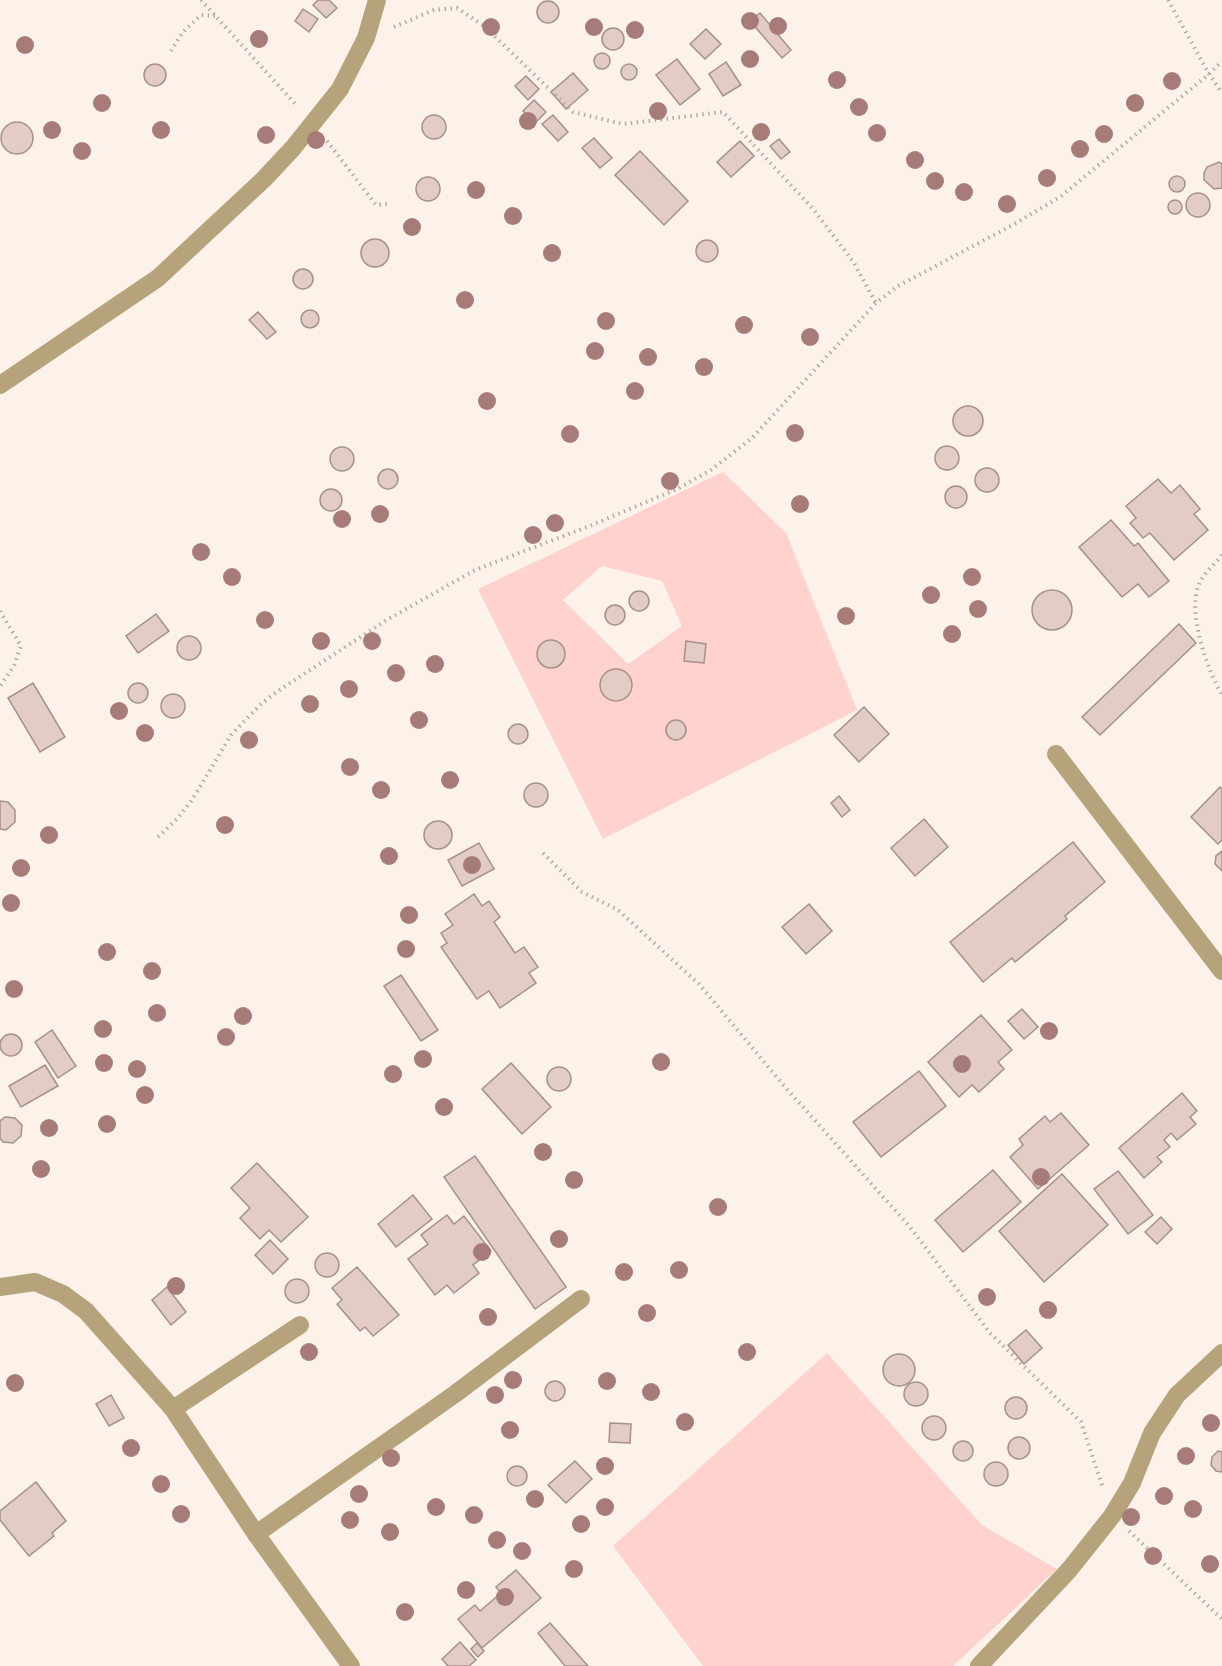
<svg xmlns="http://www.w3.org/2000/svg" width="1222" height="1666" viewBox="0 0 1222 1666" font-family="'Sofia Sans Condensed',sans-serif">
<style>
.green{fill:#ffd2ce;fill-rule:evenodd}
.building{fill:#e2ccc3;stroke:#a69189;stroke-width:1.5}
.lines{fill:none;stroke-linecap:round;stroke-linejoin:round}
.path{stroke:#b4aaa2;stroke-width:4;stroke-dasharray:1.5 4.5;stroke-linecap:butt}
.minor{stroke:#b7a37b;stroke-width:18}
.tree{fill:#a77b78}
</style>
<rect width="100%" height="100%" fill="#fdf2e9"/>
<!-- green -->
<g class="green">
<path d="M723,472L786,533L857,710L603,839L478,589ZM602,566L662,581L682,626L628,664L563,600Z"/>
<polygon points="827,1353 982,1525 1057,1569 953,1666 703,1666 613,1546"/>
</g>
<!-- building -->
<g class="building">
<polygon points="318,0 329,0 337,8 326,18 313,5"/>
<circle cx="548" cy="12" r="11"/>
<polygon points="303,9 318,19 309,32 295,21"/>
<polygon points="760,13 791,50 782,58 750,21"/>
<circle cx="613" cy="39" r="11"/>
<polygon points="706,29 721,44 705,59 690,44"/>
<circle cx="602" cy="61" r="8"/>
<polygon points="677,59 700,89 680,105 656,75"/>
<polygon points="726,62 741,85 723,96 709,74"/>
<circle cx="155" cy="75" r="11"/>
<circle cx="629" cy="72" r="8"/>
<polygon points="573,73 588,90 566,109 551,92"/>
<polygon points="526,76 539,89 528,100 515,86"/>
<polygon points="534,100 546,112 535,123 523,111"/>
<circle cx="434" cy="127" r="12"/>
<polygon points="553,115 568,132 558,141 542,124"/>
<circle cx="17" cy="138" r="16"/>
<polygon points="594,138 612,158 600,168 582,148"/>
<polygon points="779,139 790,152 781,159 770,146"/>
<polygon points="740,141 754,156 731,177 717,162"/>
<polygon points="640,151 688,201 664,225 615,175"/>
<polygon points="1219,162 1222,164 1222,188 1214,189 1204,180 1204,173 1207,167"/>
<circle cx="1177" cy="184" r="8"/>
<circle cx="428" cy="189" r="12"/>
<circle cx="1198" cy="205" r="12"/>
<circle cx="1175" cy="207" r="7"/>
<circle cx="375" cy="253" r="14"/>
<circle cx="707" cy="251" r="11"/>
<circle cx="303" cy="279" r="10"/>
<circle cx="310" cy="319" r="9"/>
<polygon points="258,312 276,332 267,339 249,320"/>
<circle cx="968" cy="421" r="15"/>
<circle cx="947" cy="458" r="12"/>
<circle cx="342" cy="459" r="12"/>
<circle cx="987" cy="480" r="12"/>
<circle cx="388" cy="479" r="10"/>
<polygon points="1158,479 1171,493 1180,485 1200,509 1194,514 1208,530 1174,560 1150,533 1143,538 1130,523 1136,518 1126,506"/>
<circle cx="956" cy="497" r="11"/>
<circle cx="331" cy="500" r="11"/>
<polygon points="1111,520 1134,546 1138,543 1169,581 1149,597 1138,584 1122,597 1079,547"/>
<circle cx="1052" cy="610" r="20"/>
<circle cx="639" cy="601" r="10"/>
<circle cx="615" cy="615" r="10"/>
<polygon points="156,614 169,631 138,653 126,636"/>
<polygon points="1179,624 1196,643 1100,735 1082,717"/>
<circle cx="189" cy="648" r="12"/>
<circle cx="551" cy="654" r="14"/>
<polygon points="686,641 706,644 704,663 684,661"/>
<circle cx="616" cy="685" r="16"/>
<polygon points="33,683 65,737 40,752 8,698"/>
<circle cx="138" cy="693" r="10"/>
<circle cx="173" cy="706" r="12"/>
<polygon points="864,707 889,734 859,762 834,735"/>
<circle cx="676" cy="730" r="10"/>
<circle cx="518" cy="734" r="10"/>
<circle cx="536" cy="795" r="12"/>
<polygon points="1220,787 1222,789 1222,840 1218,844 1191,817"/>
<polygon points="839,796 850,810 842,817 831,803"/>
<polygon points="0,801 8,802 15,810 15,822 6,830 0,829"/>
<polygon points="924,819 948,847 915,876 891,848"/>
<circle cx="438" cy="835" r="14"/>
<polygon points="1073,842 1105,882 1065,916 1067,919 1015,962 1012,958 983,982 950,942"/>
<polygon points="479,843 494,869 462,886 448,860"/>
<polygon points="1222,851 1222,871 1215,864 1216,856"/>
<polygon points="474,894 482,906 489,901 500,917 494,922 515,953 524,947 538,967 529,973 536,983 500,1008 489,991 477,999 441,947 447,943 441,933 453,925 445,914"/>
<polygon points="809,904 832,931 806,954 782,927"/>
<polygon points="401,975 438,1030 421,1041 384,986"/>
<polygon points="1022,1009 1038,1027 1024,1039 1008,1021"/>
<polygon points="981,1015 1012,1050 998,1062 1004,1069 979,1092 972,1085 959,1097 928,1062"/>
<polygon points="52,1030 76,1066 58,1078 35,1042"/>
<circle cx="11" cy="1045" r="11"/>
<polygon points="511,1063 551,1107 522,1134 482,1089"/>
<polygon points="45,1065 58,1086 21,1107 9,1086"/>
<circle cx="559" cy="1079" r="12"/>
<polygon points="919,1071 946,1106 881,1157 853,1122"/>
<polygon points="1182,1093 1197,1111 1190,1117 1196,1124 1177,1140 1171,1133 1164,1140 1170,1147 1157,1157 1162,1162 1144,1178 1119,1148"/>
<polygon points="1061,1113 1089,1145 1038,1189 1010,1157 1023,1145 1019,1139 1045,1116 1050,1122"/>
<polygon points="5,1117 15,1118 22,1125 21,1136 13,1143 3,1142 0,1138 0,1121"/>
<polygon points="475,1156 566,1287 535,1309 444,1177"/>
<polygon points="257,1163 308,1217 281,1242 269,1230 260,1239 240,1218 250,1208 231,1188"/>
<polygon points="993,1170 1021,1202 963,1252 935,1220"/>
<polygon points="1118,1171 1153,1215 1128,1234 1094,1189"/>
<polygon points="1062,1174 1108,1225 1044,1282 999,1231"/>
<polygon points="413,1195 432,1219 396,1247 378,1224"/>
<polygon points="447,1215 454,1224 464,1216 491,1251 473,1265 479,1273 454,1293 447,1285 435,1295 408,1259 428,1244 421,1235"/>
<polygon points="1161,1217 1172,1229 1157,1244 1145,1232"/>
<polygon points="270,1240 288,1259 273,1274 255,1255"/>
<circle cx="327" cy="1265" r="12"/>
<polygon points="357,1267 399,1315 373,1336 365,1327 360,1331 337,1304 342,1300 332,1288"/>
<circle cx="297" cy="1291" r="12"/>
<polygon points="167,1287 186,1312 171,1325 152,1300"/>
<polygon points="1026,1330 1042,1348 1024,1364 1008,1345"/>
<circle cx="899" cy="1370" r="16"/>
<circle cx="555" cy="1391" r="10"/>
<circle cx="916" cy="1394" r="12"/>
<polygon points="111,1395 124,1418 109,1426 96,1404"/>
<circle cx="1016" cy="1408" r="11"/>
<circle cx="934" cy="1428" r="12"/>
<polygon points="610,1423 631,1424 630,1443 609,1442"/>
<circle cx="1019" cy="1448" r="11"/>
<circle cx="963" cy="1451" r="10"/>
<polygon points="1218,1451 1222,1452 1222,1472 1216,1471 1211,1465 1212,1457"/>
<polygon points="575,1461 592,1479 566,1503 548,1485"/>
<circle cx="996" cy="1474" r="12"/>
<circle cx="517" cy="1476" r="10"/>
<polygon points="36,1482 66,1521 52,1533 54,1536 29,1556 0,1520 0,1511"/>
<polygon points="516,1570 541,1598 482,1648 458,1619 475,1605 480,1611 501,1593 496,1587"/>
<polygon points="550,1623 588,1666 565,1666 538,1633"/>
<polygon points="460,1642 476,1660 469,1666 448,1666 442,1659"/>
<polygon points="477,1643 484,1651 478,1657 471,1649"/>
</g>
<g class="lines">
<!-- path -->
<g class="path">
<polyline points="201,0 297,106"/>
<polyline points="1168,0 1209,74 1222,93"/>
<polyline points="394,27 434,10 457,8 484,26 573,112 623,124 723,112 814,210 854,263 876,303"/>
<polyline points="171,51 182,33 201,15 215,16"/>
<polyline points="327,141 376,205 387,204"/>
<path d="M1222,555C1215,564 1203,574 1199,584C1187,612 1207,670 1222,695"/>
<polyline points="0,611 21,646 14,666 0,686"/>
<polyline points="158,837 178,818 192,800 231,735 262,703 278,691 385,621 475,570 592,525 677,489 711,470 752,438 876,303 898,286 1009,227 1060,197 1209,74 1222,61"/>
<polyline points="543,853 582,892 618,910 699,984 785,1087 910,1227 990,1333 1081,1422 1103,1488"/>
<polyline points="1129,1531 1222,1619"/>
</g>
<!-- minor -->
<g class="minor">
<polyline points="0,385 158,278 264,179 293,148 340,89 366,38 377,0"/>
<polyline points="1056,754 1222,971"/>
<polyline points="0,1287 35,1282 63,1294 86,1311 173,1409 256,1534 351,1666"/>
<polyline points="173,1409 300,1325"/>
<polyline points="256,1534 455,1394 581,1299"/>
<polyline points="979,1666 1069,1570 1112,1516 1132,1483 1152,1433 1177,1395 1222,1353"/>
</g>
</g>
<!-- trees -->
<g class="tree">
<circle cx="750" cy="21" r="9"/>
<circle cx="778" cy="26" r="9"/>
<circle cx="491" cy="27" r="9"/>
<circle cx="594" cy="27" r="9"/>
<circle cx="635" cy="30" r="9"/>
<circle cx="259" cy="39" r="9"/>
<circle cx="25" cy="45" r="9"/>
<circle cx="750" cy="59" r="9"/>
<circle cx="837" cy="80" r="9"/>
<circle cx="1172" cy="81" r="9"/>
<circle cx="102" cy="103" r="9"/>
<circle cx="1135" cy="103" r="9"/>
<circle cx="859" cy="107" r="9"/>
<circle cx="658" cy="111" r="9"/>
<circle cx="528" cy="121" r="9"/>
<circle cx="52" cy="130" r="9"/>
<circle cx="161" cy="130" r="9"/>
<circle cx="761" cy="132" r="9"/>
<circle cx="877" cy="133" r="9"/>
<circle cx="1104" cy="134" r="9"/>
<circle cx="266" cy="135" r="9"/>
<circle cx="316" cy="140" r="9"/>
<circle cx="1080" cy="149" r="9"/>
<circle cx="82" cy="151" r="9"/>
<circle cx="915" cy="160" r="9"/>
<circle cx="1047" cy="178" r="9"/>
<circle cx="935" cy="181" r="9"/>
<circle cx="476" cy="190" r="9"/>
<circle cx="964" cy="192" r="9"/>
<circle cx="1007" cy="204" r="9"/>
<circle cx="513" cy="216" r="9"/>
<circle cx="412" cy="227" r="9"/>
<circle cx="552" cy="253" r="9"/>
<circle cx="465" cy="300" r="9"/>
<circle cx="606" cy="321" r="9"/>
<circle cx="744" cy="325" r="9"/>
<circle cx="810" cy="337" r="9"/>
<circle cx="595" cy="351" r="9"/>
<circle cx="648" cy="357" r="9"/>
<circle cx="704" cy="367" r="9"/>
<circle cx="635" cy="391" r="9"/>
<circle cx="487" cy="401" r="9"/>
<circle cx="795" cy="433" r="9"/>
<circle cx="570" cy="434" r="9"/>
<circle cx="670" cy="481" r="9"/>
<circle cx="800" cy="504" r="9"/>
<circle cx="380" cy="514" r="9"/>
<circle cx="342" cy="519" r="9"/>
<circle cx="555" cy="523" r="9"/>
<circle cx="533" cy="535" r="9"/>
<circle cx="201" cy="552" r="9"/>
<circle cx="232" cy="577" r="9"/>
<circle cx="972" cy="577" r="9"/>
<circle cx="931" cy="595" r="9"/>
<circle cx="978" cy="609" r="9"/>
<circle cx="846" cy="616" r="9"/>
<circle cx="265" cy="620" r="9"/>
<circle cx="952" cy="634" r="9"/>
<circle cx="321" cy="641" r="9"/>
<circle cx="372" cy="641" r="9"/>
<circle cx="435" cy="664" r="9"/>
<circle cx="396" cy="673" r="9"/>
<circle cx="349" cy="689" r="9"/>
<circle cx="310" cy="704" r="9"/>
<circle cx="119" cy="711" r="9"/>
<circle cx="419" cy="720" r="9"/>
<circle cx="145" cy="733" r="9"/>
<circle cx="249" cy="740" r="9"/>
<circle cx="350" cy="767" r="9"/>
<circle cx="450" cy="780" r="9"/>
<circle cx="381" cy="790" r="9"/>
<circle cx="225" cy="825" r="9"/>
<circle cx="49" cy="835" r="9"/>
<circle cx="389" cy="856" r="9"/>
<circle cx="472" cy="865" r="9"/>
<circle cx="21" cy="868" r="9"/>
<circle cx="11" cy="903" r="9"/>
<circle cx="409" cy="915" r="9"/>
<circle cx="406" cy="949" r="9"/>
<circle cx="107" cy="952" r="9"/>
<circle cx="152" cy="971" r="9"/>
<circle cx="14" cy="989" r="9"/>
<circle cx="157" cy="1013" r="9"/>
<circle cx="243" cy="1016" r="9"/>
<circle cx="103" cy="1029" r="9"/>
<circle cx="1049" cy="1031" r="9"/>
<circle cx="226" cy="1037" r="9"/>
<circle cx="423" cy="1059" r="9"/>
<circle cx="661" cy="1062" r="9"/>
<circle cx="104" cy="1063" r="9"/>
<circle cx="962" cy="1064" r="9"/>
<circle cx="137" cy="1069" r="9"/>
<circle cx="393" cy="1074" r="9"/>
<circle cx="145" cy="1095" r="9"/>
<circle cx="444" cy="1107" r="9"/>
<circle cx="107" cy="1124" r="9"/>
<circle cx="49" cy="1128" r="9"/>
<circle cx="543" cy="1152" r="9"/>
<circle cx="41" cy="1169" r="9"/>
<circle cx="1041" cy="1177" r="9"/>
<circle cx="574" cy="1180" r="9"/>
<circle cx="718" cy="1207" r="9"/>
<circle cx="559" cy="1239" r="9"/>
<circle cx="482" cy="1252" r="9"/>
<circle cx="679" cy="1270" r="9"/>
<circle cx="624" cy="1272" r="9"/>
<circle cx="176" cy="1286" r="9"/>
<circle cx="987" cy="1297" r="9"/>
<circle cx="1048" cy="1310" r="9"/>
<circle cx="647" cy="1313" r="9"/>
<circle cx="488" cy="1317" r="9"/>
<circle cx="309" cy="1352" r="9"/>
<circle cx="747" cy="1352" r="9"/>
<circle cx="513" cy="1380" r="9"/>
<circle cx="607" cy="1381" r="9"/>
<circle cx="15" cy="1383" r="9"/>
<circle cx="651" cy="1392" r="9"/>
<circle cx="495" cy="1395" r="9"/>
<circle cx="685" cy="1422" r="9"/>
<circle cx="1211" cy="1423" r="9"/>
<circle cx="510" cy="1430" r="9"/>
<circle cx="131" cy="1448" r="9"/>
<circle cx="1186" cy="1456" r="9"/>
<circle cx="391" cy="1458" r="9"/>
<circle cx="605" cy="1466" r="9"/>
<circle cx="161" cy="1484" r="9"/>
<circle cx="359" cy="1494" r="9"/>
<circle cx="1164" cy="1496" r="9"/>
<circle cx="535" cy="1499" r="9"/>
<circle cx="436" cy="1507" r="9"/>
<circle cx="605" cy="1507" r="9"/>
<circle cx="1193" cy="1509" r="9"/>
<circle cx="181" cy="1514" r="9"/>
<circle cx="474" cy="1515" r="9"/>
<circle cx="1131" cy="1517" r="9"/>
<circle cx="350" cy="1520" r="9"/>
<circle cx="581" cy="1524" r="9"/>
<circle cx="390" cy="1532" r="9"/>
<circle cx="497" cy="1540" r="9"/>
<circle cx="522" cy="1551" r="9"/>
<circle cx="1153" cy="1556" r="9"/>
<circle cx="1210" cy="1564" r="9"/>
<circle cx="574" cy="1569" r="9"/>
<circle cx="466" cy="1590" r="9"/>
<circle cx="505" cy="1597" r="9"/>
<circle cx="405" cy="1612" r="9"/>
</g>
</svg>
